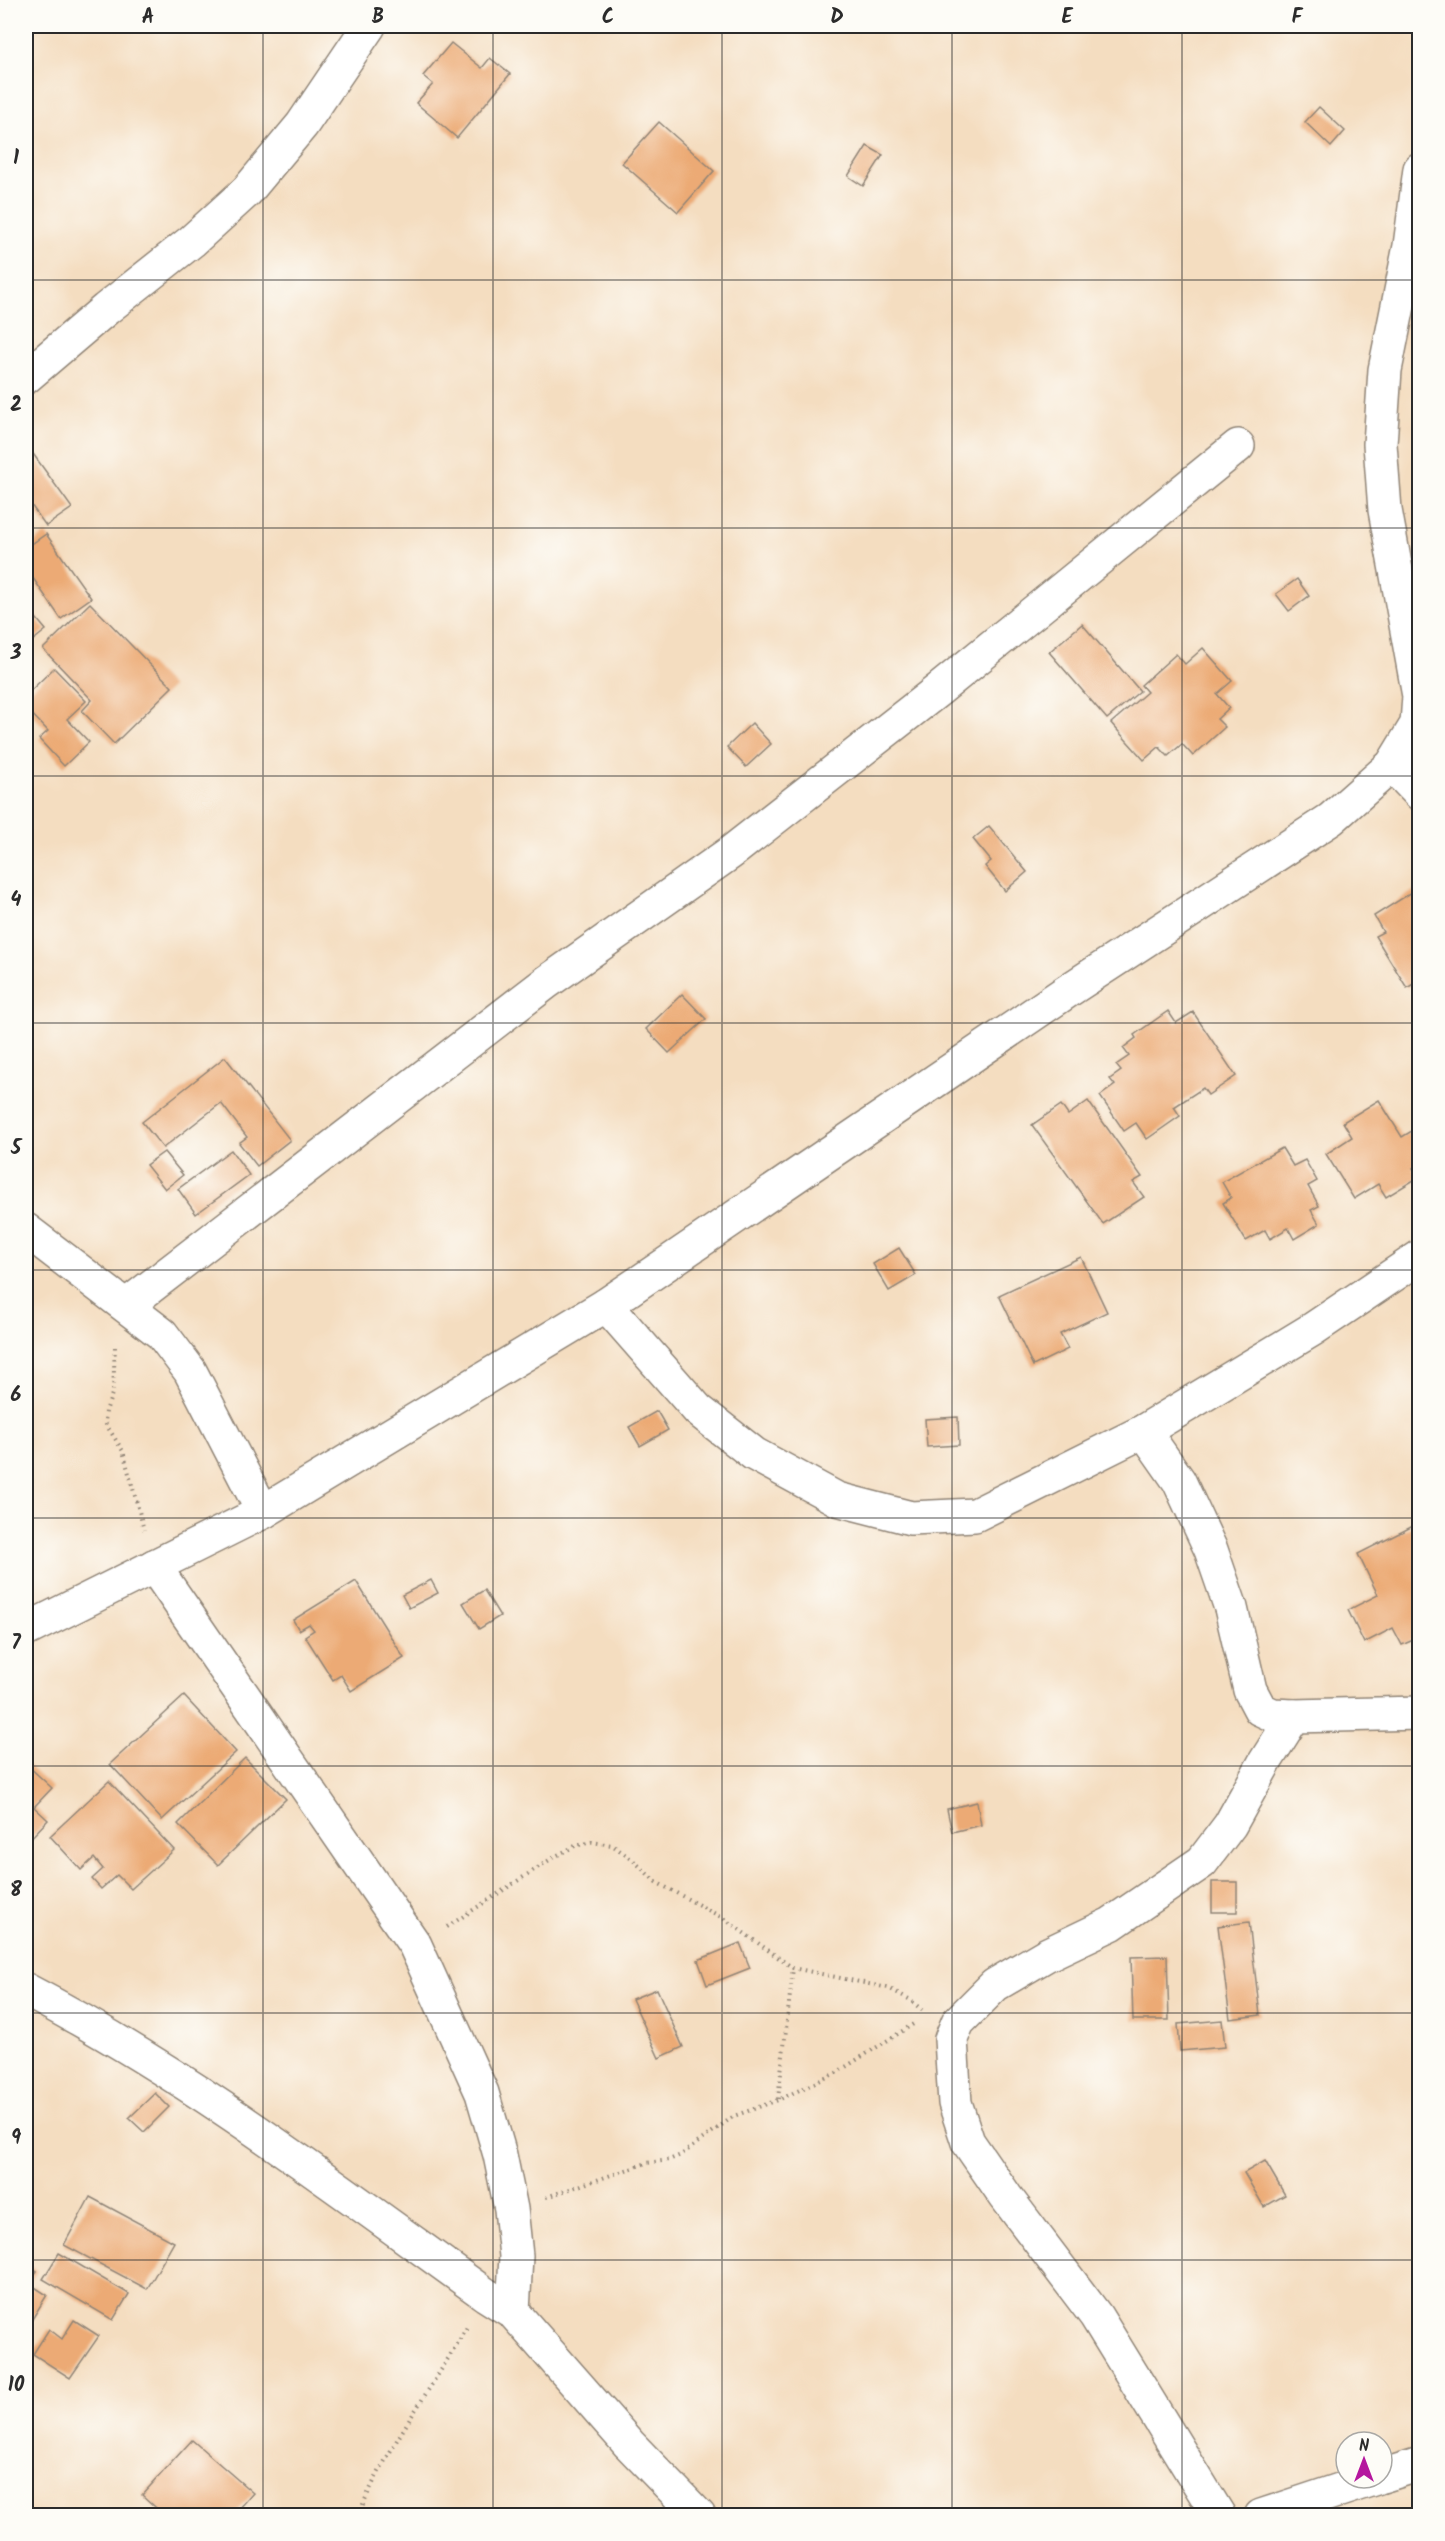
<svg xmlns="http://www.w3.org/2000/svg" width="1445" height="2541" viewBox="0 0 1445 2541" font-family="Kalam,sans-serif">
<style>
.building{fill:#ecaa74}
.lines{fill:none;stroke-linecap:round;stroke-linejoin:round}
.minor-casing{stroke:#908476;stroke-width:36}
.path{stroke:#908476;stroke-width:4;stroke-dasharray:1.5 4.5;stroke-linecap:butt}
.minor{stroke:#fff;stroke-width:33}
.grid{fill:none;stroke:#2b2b2b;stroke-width:1.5;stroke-opacity:0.55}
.neatline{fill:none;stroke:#2b2b2b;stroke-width:2}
.grid-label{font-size:20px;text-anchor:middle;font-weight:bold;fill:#2b2b2b}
</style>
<rect width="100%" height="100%" fill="#fdfcf7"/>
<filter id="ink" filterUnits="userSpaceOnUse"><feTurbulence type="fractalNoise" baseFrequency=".0167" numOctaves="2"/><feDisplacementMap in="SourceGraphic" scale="12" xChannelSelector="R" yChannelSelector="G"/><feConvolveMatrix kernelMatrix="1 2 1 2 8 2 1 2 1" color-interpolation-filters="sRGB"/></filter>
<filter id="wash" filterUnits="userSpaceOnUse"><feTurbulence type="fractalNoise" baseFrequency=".008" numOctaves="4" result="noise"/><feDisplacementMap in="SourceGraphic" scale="24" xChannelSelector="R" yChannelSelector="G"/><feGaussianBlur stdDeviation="1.35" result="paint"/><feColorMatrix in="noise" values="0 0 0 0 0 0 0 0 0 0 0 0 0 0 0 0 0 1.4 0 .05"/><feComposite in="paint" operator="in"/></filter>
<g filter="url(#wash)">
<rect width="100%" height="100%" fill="#f4ddc0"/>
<g id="blocks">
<!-- building -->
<g class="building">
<polygon points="451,43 482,68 490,58 510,74 457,138 416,103 433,84 423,76"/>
<polygon points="1319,107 1345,131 1331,147 1305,122"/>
<polygon points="659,122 714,171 678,212 622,163"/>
<polygon points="867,146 883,155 863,186 848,176"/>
<polygon points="26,444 72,508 46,526 26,498"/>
<polygon points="46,534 91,598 61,619 26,568 26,548"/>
<polygon points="1297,579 1309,596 1289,611 1276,594"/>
<polygon points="90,603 172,687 114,744 82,711 92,700 43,649"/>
<polygon points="26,606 46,630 26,646"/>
<polygon points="1082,624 1140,691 1107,719 1049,652"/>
<polygon points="1203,648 1232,681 1217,694 1229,708 1217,719 1225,727 1193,756 1182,744 1168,756 1159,747 1144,760 1111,723 1147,692 1141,685 1176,654 1185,664"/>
<polygon points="54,668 86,701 67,719 89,742 64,766 39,739 48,731 26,708 26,695"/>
<polygon points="752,723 771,744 746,767 727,747"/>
<polygon points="989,826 1027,872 1005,891 985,866 991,861 973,839"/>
<polygon points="1420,887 1420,980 1407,988 1375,936 1383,932 1374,916"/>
<polygon points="682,994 706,1019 669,1053 646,1029"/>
<polygon points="1168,1011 1176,1023 1193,1012 1236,1076 1208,1095 1203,1088 1174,1107 1180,1116 1147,1139 1136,1123 1124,1131 1100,1096 1115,1085 1110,1079 1121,1071 1116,1065 1129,1056 1123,1048 1136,1038 1134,1035"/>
<polygon points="225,1057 290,1140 257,1166 239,1143 247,1137 221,1103 163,1148 142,1122"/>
<polygon points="1379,1100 1402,1137 1420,1126 1420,1164 1413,1168 1419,1177 1386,1197 1378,1184 1354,1199 1326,1154 1352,1137 1343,1122"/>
<polygon points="1088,1101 1142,1177 1133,1182 1144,1197 1103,1224 1032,1125 1061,1105 1068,1115"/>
<polygon points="1282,1148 1293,1166 1305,1160 1317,1181 1308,1186 1319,1206 1311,1210 1319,1224 1294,1239 1288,1228 1270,1239 1265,1230 1246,1241 1223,1203 1231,1198 1222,1182"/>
<polygon points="231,1150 249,1175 196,1214 178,1189"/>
<polygon points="164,1152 183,1175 165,1189 146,1165"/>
<polygon points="899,1248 916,1275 889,1291 873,1264"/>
<polygon points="1081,1257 1107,1312 1060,1334 1068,1349 1033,1366 999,1295"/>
<polygon points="657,1411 668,1430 640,1446 629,1427"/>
<polygon points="958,1417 959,1445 927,1447 925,1419"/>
<polygon points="1415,1525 1420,1534 1420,1637 1402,1645 1393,1628 1364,1643 1348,1610 1378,1595 1358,1554"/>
<polygon points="431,1580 438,1593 409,1608 402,1595"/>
<polygon points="356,1581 404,1658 351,1691 341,1675 333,1680 305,1636 314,1630 309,1624 299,1630 293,1620"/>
<polygon points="484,1590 500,1616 479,1629 463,1603"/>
<polygon points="184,1696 236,1752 162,1820 110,1764"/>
<polygon points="245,1758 286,1799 218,1865 178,1824"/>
<polygon points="26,1764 52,1788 34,1807 48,1820 26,1843"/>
<polygon points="109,1781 174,1850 131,1889 117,1875 101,1889 92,1879 103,1869 94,1858 81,1870 50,1836"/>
<polygon points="977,1802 981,1825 952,1832 947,1809"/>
<rect x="1212" y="1882" width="25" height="30"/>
<polygon points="1249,1922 1260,2015 1230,2019 1218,1926"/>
<polygon points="740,1943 750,1968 707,1985 698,1960"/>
<polygon points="1167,1956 1169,2020 1133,2020 1131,1957"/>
<polygon points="657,1989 683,2047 659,2058 632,1999"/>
<polygon points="1222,2020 1225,2047 1180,2051 1178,2024"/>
<polygon points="155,2093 169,2107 144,2132 129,2118"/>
<polygon points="1265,2161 1285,2195 1264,2207 1244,2173"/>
<polygon points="90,2197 174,2242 147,2289 64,2245"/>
<polygon points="59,2253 129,2294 113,2320 43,2279"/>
<polygon points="26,2263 37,2271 26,2287"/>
<polygon points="33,2286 47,2295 26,2329 26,2298"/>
<polygon points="74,2320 99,2336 70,2378 33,2354 49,2329 62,2339"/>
<polygon points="192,2440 253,2493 233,2516 165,2516 142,2495"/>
</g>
</g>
</g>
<g filter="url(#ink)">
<use href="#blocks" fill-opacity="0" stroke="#908476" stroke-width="1.5"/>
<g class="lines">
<!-- minor casing -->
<g class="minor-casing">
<g id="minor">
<polyline points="26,377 106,309 192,241 247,191 302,125 369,26"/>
<polyline points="1392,765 1420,794"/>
<polyline points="26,1230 162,1334 190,1371 263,1512"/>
<polyline points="127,1305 547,982 730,853 937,691 1238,446"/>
<polyline points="606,1305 698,1410 754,1454 837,1499 911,1518 975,1515 1144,1431 1313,1329 1420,1257"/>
<polyline points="1144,1431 1179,1481 1211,1550 1231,1608 1250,1690 1260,1709 1273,1715 1294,1716 1420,1713"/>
<polyline points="154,1566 415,1945 482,2093 500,2155 511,2209 516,2256 513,2312"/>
<polyline points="26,1630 263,1512 606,1305 1066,992 1331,819 1392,765 1417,724 1419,696 1385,510 1380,444 1385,370 1410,246 1420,169"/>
<path d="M26,1990C189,2075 336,2187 486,2295L513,2312L629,2444L699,2516"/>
<polyline points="1382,2476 1420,2464"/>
<polyline points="1219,2516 1096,2316 1006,2197 968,2142 955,2103 951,2039 958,2022 995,1985 1046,1955 1111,1924 1202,1862 1230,1825 1265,1762 1294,1716"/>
<polyline points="1261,2516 1376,2478"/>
</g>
</g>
<!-- path -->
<g class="path">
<polyline points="115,1347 113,1391 106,1411 105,1423 123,1451 144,1530"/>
<polyline points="447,1927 554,1857 575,1846 592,1842 612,1845 633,1860 656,1882 723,1918 793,1968 888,1988 909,1999 922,2010"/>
<polyline points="778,2099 793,1968"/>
<polyline points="546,2197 647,2163 669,2160 681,2155 734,2116 778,2100 836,2073 915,2023"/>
<path d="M358,2516C386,2448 431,2390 467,2327"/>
</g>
<!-- minor -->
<use href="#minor" class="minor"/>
</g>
</g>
<!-- grid -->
<path class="grid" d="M263,26V2516M493,26V2516M722,26V2516M952,26V2516M1182,26V2516M26,280H1420M26,528H1420M26,776H1420M26,1023H1420M26,1270H1420M26,1518H1420M26,1766H1420M26,2013H1420M26,2260H1420"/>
<!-- margin -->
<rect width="1445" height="2541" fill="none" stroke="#fdfcf7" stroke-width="66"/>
<!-- north arrow -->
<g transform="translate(1364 2460)"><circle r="28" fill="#fdfcf7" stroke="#a9a8a5" stroke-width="1.5"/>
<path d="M0-4.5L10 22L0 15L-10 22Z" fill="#b5179e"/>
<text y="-9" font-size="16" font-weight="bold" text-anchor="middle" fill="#2b2b2b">N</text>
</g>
<rect x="33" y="33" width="1379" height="2475" class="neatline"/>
<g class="grid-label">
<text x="148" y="23">A</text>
<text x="378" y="23">B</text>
<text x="608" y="23">C</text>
<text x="837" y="23">D</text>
<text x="1067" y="23">E</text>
<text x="1297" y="23">F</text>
<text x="16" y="164">1</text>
<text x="16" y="411">2</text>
<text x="16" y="659">3</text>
<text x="16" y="906">4</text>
<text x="16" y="1154">5</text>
<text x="16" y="1401">6</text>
<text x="16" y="1649">7</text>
<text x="16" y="1896">8</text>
<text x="16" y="2144">9</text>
<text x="16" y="2391">10</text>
</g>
</svg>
